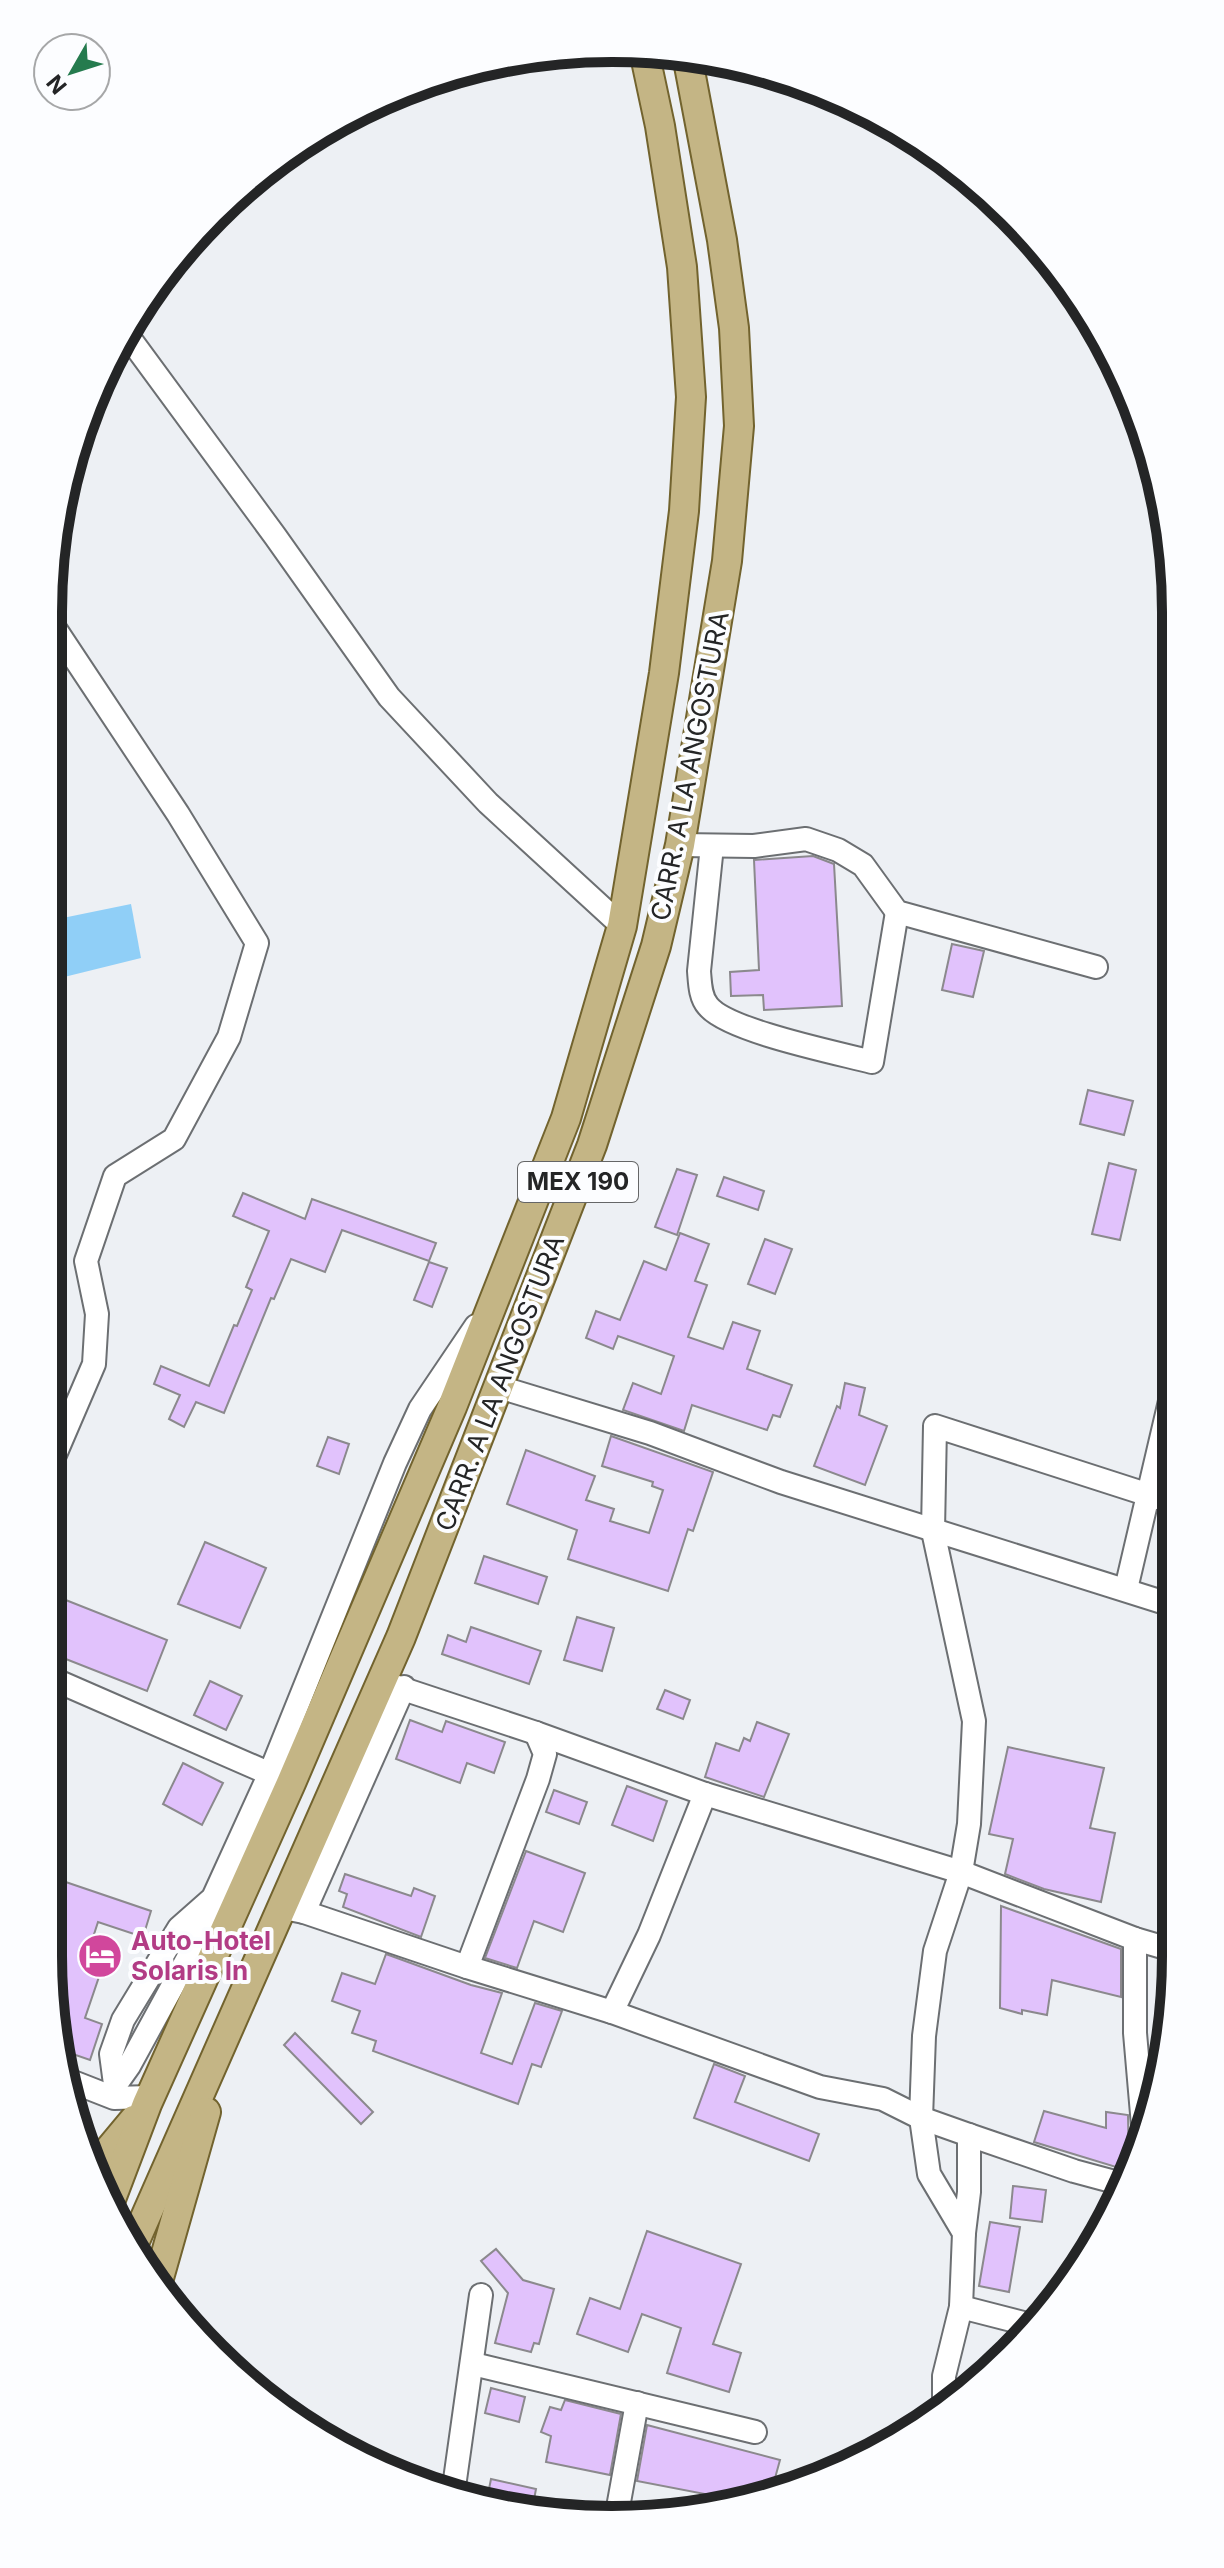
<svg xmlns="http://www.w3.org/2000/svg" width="1224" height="2568" viewBox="0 0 1224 2568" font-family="Inter,sans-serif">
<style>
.water{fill:#90cff7}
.building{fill:#e1c2fc;stroke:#8b898d;stroke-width:2}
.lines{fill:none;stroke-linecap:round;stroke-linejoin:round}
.minor-casing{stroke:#6c6f72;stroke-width:26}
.major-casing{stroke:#72632e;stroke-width:32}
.minor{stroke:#fff;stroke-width:22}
.major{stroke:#c4b585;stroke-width:28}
.labels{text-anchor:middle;stroke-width:8;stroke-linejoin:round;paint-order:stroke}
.shield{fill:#fcfdff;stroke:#656667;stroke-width:2}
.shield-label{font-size:24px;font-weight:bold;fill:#242526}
.street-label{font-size:26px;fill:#242526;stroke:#fcfdff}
.hotel-label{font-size:26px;font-weight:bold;fill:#b23c85;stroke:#fcfdff;text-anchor:start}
.rim{fill:none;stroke:#242526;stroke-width:10}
</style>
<rect width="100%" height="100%" fill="#edf0f4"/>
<!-- water -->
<polygon class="water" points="131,904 141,958 48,981 48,921"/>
<!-- building -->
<g class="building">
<polygon points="813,856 834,864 842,1006 764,1010 763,995 731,996 730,972 759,970 754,860"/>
<polygon points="952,944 984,951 973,997 942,990"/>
<polygon points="1088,1090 1133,1101 1124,1135 1080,1124"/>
<polygon points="1109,1163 1136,1170 1120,1240 1092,1234"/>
<polygon points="677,1169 697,1175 677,1235 655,1227"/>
<polygon points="724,1177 764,1191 758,1210 717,1196"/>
<polygon points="243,1193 305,1219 312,1199 436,1243 429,1261 342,1230 325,1272 291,1259 274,1299 271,1298 224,1413 196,1402 184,1427 169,1419 180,1395 154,1384 161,1366 209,1386 234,1325 237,1326 252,1290 246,1287 269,1231 233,1216"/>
<polygon points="680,1233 709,1244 695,1281 707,1285 688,1337 723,1349 733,1322 760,1331 747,1369 792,1385 780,1417 773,1415 767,1430 692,1405 684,1431 623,1410 633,1383 661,1394 674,1356 618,1336 613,1349 586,1338 596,1311 620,1320 644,1261 666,1270"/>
<polygon points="765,1239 792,1249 775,1294 748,1284"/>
<polygon points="429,1262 447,1268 432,1307 414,1300"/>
<polygon points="845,1383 865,1388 859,1415 887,1426 865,1485 814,1466 837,1406 840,1408"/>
<polygon points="611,1436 713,1472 693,1531 688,1529 668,1591 568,1559 577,1530 507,1504 526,1450 595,1476 586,1500 614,1509 610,1521 649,1533 663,1490 652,1486 653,1482 602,1466"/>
<polygon points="328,1437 349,1444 339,1474 317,1466"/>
<polygon points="205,1542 266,1568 240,1628 178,1604"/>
<polygon points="484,1556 547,1577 538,1604 475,1583"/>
<polygon points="48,1593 167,1640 147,1691 48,1652"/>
<polygon points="577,1617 614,1628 602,1671 564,1660"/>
<polygon points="471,1627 541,1651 529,1684 442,1654 448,1635 466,1642"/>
<polygon points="210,1681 242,1696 226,1730 194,1715"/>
<polygon points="665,1690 690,1700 683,1719 657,1709"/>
<polygon points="410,1720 442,1732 446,1721 505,1742 494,1773 467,1763 460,1783 396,1759"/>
<polygon points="757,1722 789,1734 764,1797 705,1777 716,1743 739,1751 744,1738 750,1741"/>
<polygon points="1008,1747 1104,1768 1090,1828 1115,1833 1101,1902 1044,1889 1005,1874 1013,1839 989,1834"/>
<polygon points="183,1763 223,1783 202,1825 163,1804"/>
<polygon points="627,1786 667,1801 653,1841 612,1825"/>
<polygon points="554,1790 587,1802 579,1824 546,1812"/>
<polygon points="526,1851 585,1873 563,1932 534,1921 517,1968 485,1958"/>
<polygon points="345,1874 411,1896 414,1888 435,1896 421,1937 343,1907 347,1894 339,1891"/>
<polygon points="48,1876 151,1911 143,1937 98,1922 86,1959 103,1965 85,2018 102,2024 90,2060 64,2051 48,1956"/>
<polygon points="1001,1906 1121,1949 1121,1997 1052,1980 1047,2015 1022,2010 1022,2014 1000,2008"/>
<polygon points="386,1954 471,1985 502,1993 481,2053 512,2064 535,2003 562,2011 541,2067 532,2064 518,2104 373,2051 376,2041 352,2033 360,2011 332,2001 342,1973 375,1984"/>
<polygon points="295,2033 373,2112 361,2124 284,2045"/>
<polygon points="714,2064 745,2076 735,2102 819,2134 809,2161 694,2118"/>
<polygon points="1044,2111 1106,2128 1106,2112 1128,2115 1129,2171 1034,2142"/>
<polygon points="1013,2186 1046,2190 1042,2222 1010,2218"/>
<polygon points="990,2222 1020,2227 1009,2292 979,2286"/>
<polygon points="647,2231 741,2264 713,2344 741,2353 729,2392 667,2373 681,2328 642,2314 628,2352 577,2334 590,2298 620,2309"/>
<polygon points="496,2249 523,2280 554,2289 539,2344 534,2343 531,2352 495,2343 508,2293 481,2261"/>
<polygon points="491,2388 525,2397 519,2422 485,2413"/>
<polygon points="565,2400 621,2414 610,2475 546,2462 551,2436 541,2432 550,2407 561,2410"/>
<polygon points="647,2425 780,2460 772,2489 703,2510 705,2494 637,2481"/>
<polygon points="491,2479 536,2489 532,2510 502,2509 486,2504"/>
</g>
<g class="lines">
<!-- minor casing -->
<g class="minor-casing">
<g id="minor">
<polyline points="125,332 275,536 389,697 488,803 622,926"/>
<polyline points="680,845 754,846 806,839 838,850 863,865 897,912 1096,967"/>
<path d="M712,846L699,971C700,983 700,997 708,1006C728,1031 838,1053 872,1062L897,912"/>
<polyline points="499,1387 650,1433 781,1482 1175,1606"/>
<polyline points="48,1471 94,1364 97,1314 86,1261 115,1176 174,1139 229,1037 257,943 178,814 48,618"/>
<polyline points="1126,1589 1174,1384"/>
<polyline points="48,1677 282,1779"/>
<polyline points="382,1682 536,1733 705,1794 961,1872 1135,1939 1176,1951"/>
<polyline points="284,1908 304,1912 467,1967 612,2012 820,2087 883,2099 921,2118 969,2135 1074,2171 1126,2185"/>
<polyline points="304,1912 404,1687"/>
<polyline points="1135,1939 1135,2033 1144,2137"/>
<polyline points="467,1967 538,1779 545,1754 536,1733"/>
<polyline points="612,2012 649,1935 705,1794"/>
<polyline points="68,2080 114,2098 150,2097"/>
<polyline points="115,2084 111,2054 123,2020 179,1928 213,1898 270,1773 395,1463 420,1409 476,1326"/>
<polyline points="112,2090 129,2066 201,1934 212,1902"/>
<polyline points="964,2233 969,2192 969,2135"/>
<polyline points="961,2307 1035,2326"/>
<polyline points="473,2364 755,2432"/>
<polyline points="944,2403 944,2376 961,2307 964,2233 929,2174 921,2118 924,2036 935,1951 961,1872 969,1824 974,1721 933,1531 935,1426 1174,1503"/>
<polyline points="453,2494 481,2295"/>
<polyline points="617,2513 637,2403"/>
</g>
</g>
<!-- major casing -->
<g class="major-casing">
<g id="major">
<polyline points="96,2171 104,2156 134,2120"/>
<polyline points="111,2199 147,2104 291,1783 452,1407 566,1118 622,926 664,673 684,511 691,397 682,267 660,126 644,51"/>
<polyline points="134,2243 401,1637 592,1145 656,946 680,845 727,561 739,426 734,328 722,240 687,55"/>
<polyline points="157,2285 206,2112"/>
</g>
</g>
<!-- minor -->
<use href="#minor" class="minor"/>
<!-- major -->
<use href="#major" class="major"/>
</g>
<!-- icons -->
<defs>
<g id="hotel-disc" transform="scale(2.3)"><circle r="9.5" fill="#d1479c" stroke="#fcfdff"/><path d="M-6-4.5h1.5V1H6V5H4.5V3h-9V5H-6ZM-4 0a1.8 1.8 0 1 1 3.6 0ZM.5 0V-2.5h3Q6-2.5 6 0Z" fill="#fff"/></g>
</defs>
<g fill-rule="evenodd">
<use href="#hotel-disc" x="100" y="1956"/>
</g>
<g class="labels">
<!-- shield labels -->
<rect class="shield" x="518" y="1162" width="120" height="40" rx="6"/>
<g class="shield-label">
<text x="578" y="1190">MEX 190</text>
</g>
<!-- street labels -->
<g class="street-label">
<text transform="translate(690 766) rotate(-79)" y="9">CARR. A LA ANGOSTURA</text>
<text transform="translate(500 1383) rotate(-69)" y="9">CARR. A LA ANGOSTURA</text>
</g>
<!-- hotel labels -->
<g class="hotel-label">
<text x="131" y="1950">Auto-Hotel<tspan x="131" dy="30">Solaris In</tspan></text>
</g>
</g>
<!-- crop -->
<path d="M0 0H1224V2568H0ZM612 62H612A550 550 0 0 1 1162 612V1956A550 550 0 0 1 612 2506H612A550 550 0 0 1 62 1956V612A550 550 0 0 1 612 62Z" fill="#fcfdff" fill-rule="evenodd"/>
<path class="rim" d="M612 62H612A550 550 0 0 1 1162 612V1956A550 550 0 0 1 612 2506H612A550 550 0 0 1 62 1956V612A550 550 0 0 1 612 62Z"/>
<!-- north arrow -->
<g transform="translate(72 72) rotate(231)"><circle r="38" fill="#fcfdff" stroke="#a6a7a8" stroke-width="2"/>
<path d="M0-6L14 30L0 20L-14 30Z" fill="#257b4e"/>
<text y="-12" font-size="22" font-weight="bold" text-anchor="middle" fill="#242526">N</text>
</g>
</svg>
